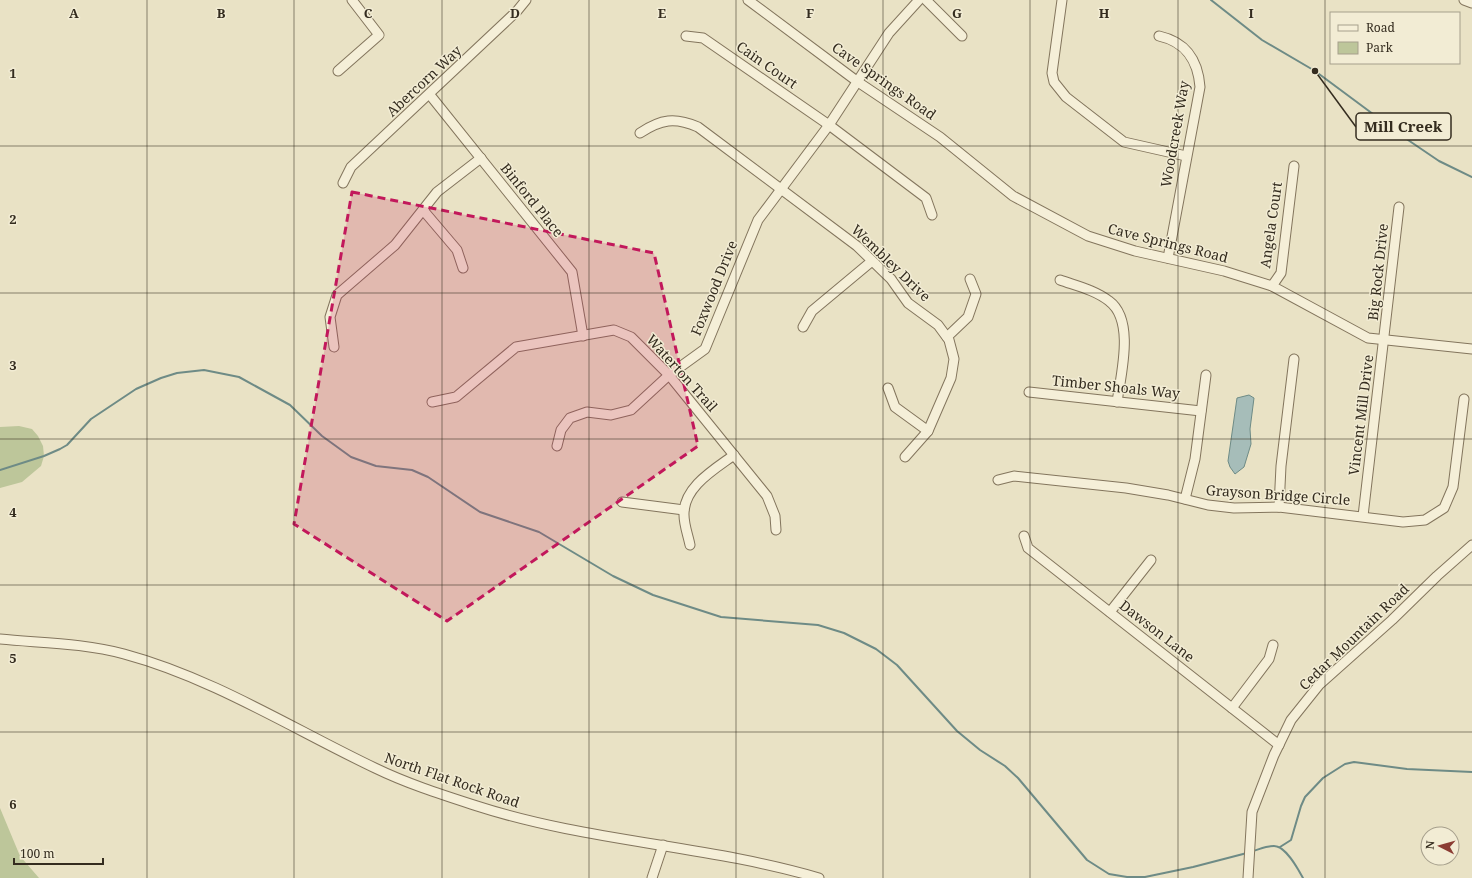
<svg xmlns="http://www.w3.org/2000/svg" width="1472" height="878" viewBox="0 0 1472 878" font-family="'Noto Serif',serif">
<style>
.green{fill:#bdc69a}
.water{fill:#a6bdb9;stroke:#6e8b86}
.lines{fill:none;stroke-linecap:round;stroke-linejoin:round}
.stream{stroke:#6e8b86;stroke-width:2}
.minor-casing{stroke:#83755d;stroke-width:11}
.minor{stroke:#f5efd8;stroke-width:9}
.marked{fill:#c2185b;fill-opacity:0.2;stroke:#c2185b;stroke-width:3;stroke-dasharray:8 5;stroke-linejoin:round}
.grid{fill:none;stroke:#342c1f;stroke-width:1;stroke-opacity:0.55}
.labels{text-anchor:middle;stroke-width:3;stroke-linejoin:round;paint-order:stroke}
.street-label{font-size:14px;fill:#342c1f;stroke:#f2ecd4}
.grid-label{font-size:13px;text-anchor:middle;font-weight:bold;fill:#342c1f;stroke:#f2ecd4;stroke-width:3;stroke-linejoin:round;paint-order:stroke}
.leader{fill:none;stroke:#342c1f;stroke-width:1.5}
.callout-dot{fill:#342c1f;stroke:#f2ecd4;stroke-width:1.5}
.callout{fill:#f2ecd4;stroke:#342c1f;stroke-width:1.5}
.callout-label{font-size:15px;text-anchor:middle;font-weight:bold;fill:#342c1f}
</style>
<rect width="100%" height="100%" fill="#e9e2c5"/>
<!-- green -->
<g class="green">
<polygon points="19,426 32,429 38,436 43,446 44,456 41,466 22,482 0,488 0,427"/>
<polygon points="0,808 20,856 39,878 0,878"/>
</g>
<!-- water -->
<polygon class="water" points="1249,395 1254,398 1250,429 1251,444 1244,467 1235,474 1230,467 1228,461 1237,398"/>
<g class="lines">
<!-- stream -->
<g class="stream">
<polyline points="1211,0 1262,40 1315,71 1408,140 1439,161 1472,177"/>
<polyline points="0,470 44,456 60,449 67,445 91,419 136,389 161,378 177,373 204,370 239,377 290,405 322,436 351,457 376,466 412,470 428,477 480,512 539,532 613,576 653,595 721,617 818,625 844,633 876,649 897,665 957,731 980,750 1005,766 1018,778 1087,860 1109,874 1127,877 1145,877 1193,867 1247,853"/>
<polyline points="1280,847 1291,840 1301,806 1305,797 1323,778 1345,764 1354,762 1407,769 1472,772"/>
<path d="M1253,851C1260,849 1267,846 1274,846C1286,846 1298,869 1303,878"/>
</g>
<!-- minor casing -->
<g class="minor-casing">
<g id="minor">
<polyline points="748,0 858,82 940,137 1013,196 1088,236 1135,251 1224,271 1272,286 1368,338 1472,349"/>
<polyline points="926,0 962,36"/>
<polyline points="1062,0 1052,73 1054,82 1066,97 1124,142 1186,156"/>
<polyline points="1464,0 1472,3"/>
<polyline points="686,36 703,38 829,125 926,198 932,215"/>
<path d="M1159,36C1186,42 1198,60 1200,87L1168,258"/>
<polyline points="338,71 379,35 352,0"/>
<polyline points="430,95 572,272 583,336"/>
<path d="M640,133C661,119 675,117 698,127L857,246L891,279L908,303L938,325L949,340L954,359L951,378L928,431L905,457"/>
<polyline points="343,183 351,167 517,11 526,0"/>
<polyline points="423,210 457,250 463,268"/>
<path d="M1060,280C1077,286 1095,290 1109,301C1135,320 1121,374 1117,402"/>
<polyline points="1272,286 1281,273 1294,166"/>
<polyline points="803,327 812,311 872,261"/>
<polyline points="947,337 968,317 976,294 970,279"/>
<polyline points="334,347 330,317 337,295 395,245 437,192 481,158"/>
<polyline points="888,388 895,407 928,431"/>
<polyline points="1029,392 1201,411"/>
<polyline points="432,402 456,397 516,347 614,330 631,337 669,375 767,496 775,516 776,530"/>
<polyline points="557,446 561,430 570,418 587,412 611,415 631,410 669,375 705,349 758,220 829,125 889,33 919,0"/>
<polyline points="998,480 1014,476 1126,488 1168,495 1208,505 1234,508 1279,507 1403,522 1425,520 1444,508 1453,487 1464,399"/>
<polyline points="1185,499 1195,459 1206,375"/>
<polyline points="622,502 684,510"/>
<polyline points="1279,507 1281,466 1294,359"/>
<polyline points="1363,516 1399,207"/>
<polyline points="1024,536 1028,548 1279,745"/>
<path d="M690,545C688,535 684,525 684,515C683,487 715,469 734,455"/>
<polyline points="1110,612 1151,560"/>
<path d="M0,639C41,643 84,643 124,654C213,678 293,729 375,768C408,784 443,795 477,806C588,842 707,845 819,878"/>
<polyline points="1232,708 1269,659 1273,645"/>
<polyline points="652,878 663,845"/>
<polyline points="1248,878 1252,812 1274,755 1291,720 1319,685 1392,620 1437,576 1472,545"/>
</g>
</g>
<!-- minor -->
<use href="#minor" class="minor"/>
</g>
<!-- marked area -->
<path class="marked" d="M352,192L654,253L698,446L447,621L294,524Z"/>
<!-- grid -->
<path class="grid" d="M147,0V878M294,0V878M442,0V878M589,0V878M736,0V878M883,0V878M1030,0V878M1178,0V878M1325,0V878M0,146H1472M0,293H1472M0,439H1472M0,585H1472M0,732H1472"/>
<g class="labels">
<!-- street labels -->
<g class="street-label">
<text transform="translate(767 65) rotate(35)" y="5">Cain Court</text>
<text transform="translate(424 81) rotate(-43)" y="5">Abercorn Way</text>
<text transform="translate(884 81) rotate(35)" y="5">Cave Springs Road</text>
<text transform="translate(1175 134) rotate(-80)" y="5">Woodcreek Way</text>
<text transform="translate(532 200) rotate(51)" y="5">Binford Place</text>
<text transform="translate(1271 225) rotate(-82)" y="5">Angela Court</text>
<text transform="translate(1168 243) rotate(14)" y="5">Cave Springs Road</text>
<text transform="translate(891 263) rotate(44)" y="5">Wembley Drive</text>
<text transform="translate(1378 272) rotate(-84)" y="5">Big Rock Drive</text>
<text transform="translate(714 288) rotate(-68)" y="5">Foxwood Drive</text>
<text transform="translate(682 373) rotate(48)" y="5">Waterton Trail</text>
<text transform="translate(1116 387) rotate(6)" y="5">Timber Shoals Way</text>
<text transform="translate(1361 415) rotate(-83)" y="5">Vincent Mill Drive</text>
<text transform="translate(1278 495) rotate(4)" y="5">Grayson Bridge Circle</text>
<text transform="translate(1157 631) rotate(38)" y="5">Dawson Lane</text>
<text transform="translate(1354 637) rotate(-44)" y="5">Cedar Mountain Road</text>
<text transform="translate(452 780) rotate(19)" y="5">North Flat Rock Road</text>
</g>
</g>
<g class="grid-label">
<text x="74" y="18">A</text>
<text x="221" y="18">B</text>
<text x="368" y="18">C</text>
<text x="515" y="18">D</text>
<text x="662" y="18">E</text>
<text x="810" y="18">F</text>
<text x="957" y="18">G</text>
<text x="1104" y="18">H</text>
<text x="1251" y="18">I</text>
<text x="13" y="78">1</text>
<text x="13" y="224">2</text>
<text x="13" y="370">3</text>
<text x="13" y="517">4</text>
<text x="13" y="663">5</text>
<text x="13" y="809">6</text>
</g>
<!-- callouts -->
<path class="leader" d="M1315 71L1356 127"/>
<circle class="callout-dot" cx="1315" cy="71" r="4"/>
<rect class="callout" x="1356" y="113" width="95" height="27" rx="4"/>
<g class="callout-label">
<text x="1403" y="132">Mill Creek</text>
</g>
<!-- legend -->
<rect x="1330" y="12" width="130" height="52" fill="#f2ecd4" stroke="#a69f8c"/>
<rect x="1338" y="25" width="20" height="6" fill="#f5efd8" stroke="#a69f8c"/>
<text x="1366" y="32" font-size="12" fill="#342c1f">Road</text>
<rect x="1338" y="42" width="20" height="12" fill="#bdc69a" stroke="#a69f8c"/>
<text x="1366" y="52" font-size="12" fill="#342c1f">Park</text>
<!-- north arrow -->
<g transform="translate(1440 846) rotate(276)"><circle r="19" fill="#f2ecd4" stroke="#a69f8c"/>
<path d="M0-3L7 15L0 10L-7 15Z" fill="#8b3c33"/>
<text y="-6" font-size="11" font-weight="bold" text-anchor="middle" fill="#342c1f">N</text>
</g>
<!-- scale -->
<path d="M14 858v6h89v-6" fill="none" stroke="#342c1f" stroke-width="2"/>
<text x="20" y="858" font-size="12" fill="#342c1f" stroke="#f2ecd4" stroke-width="3" paint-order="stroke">100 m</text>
</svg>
